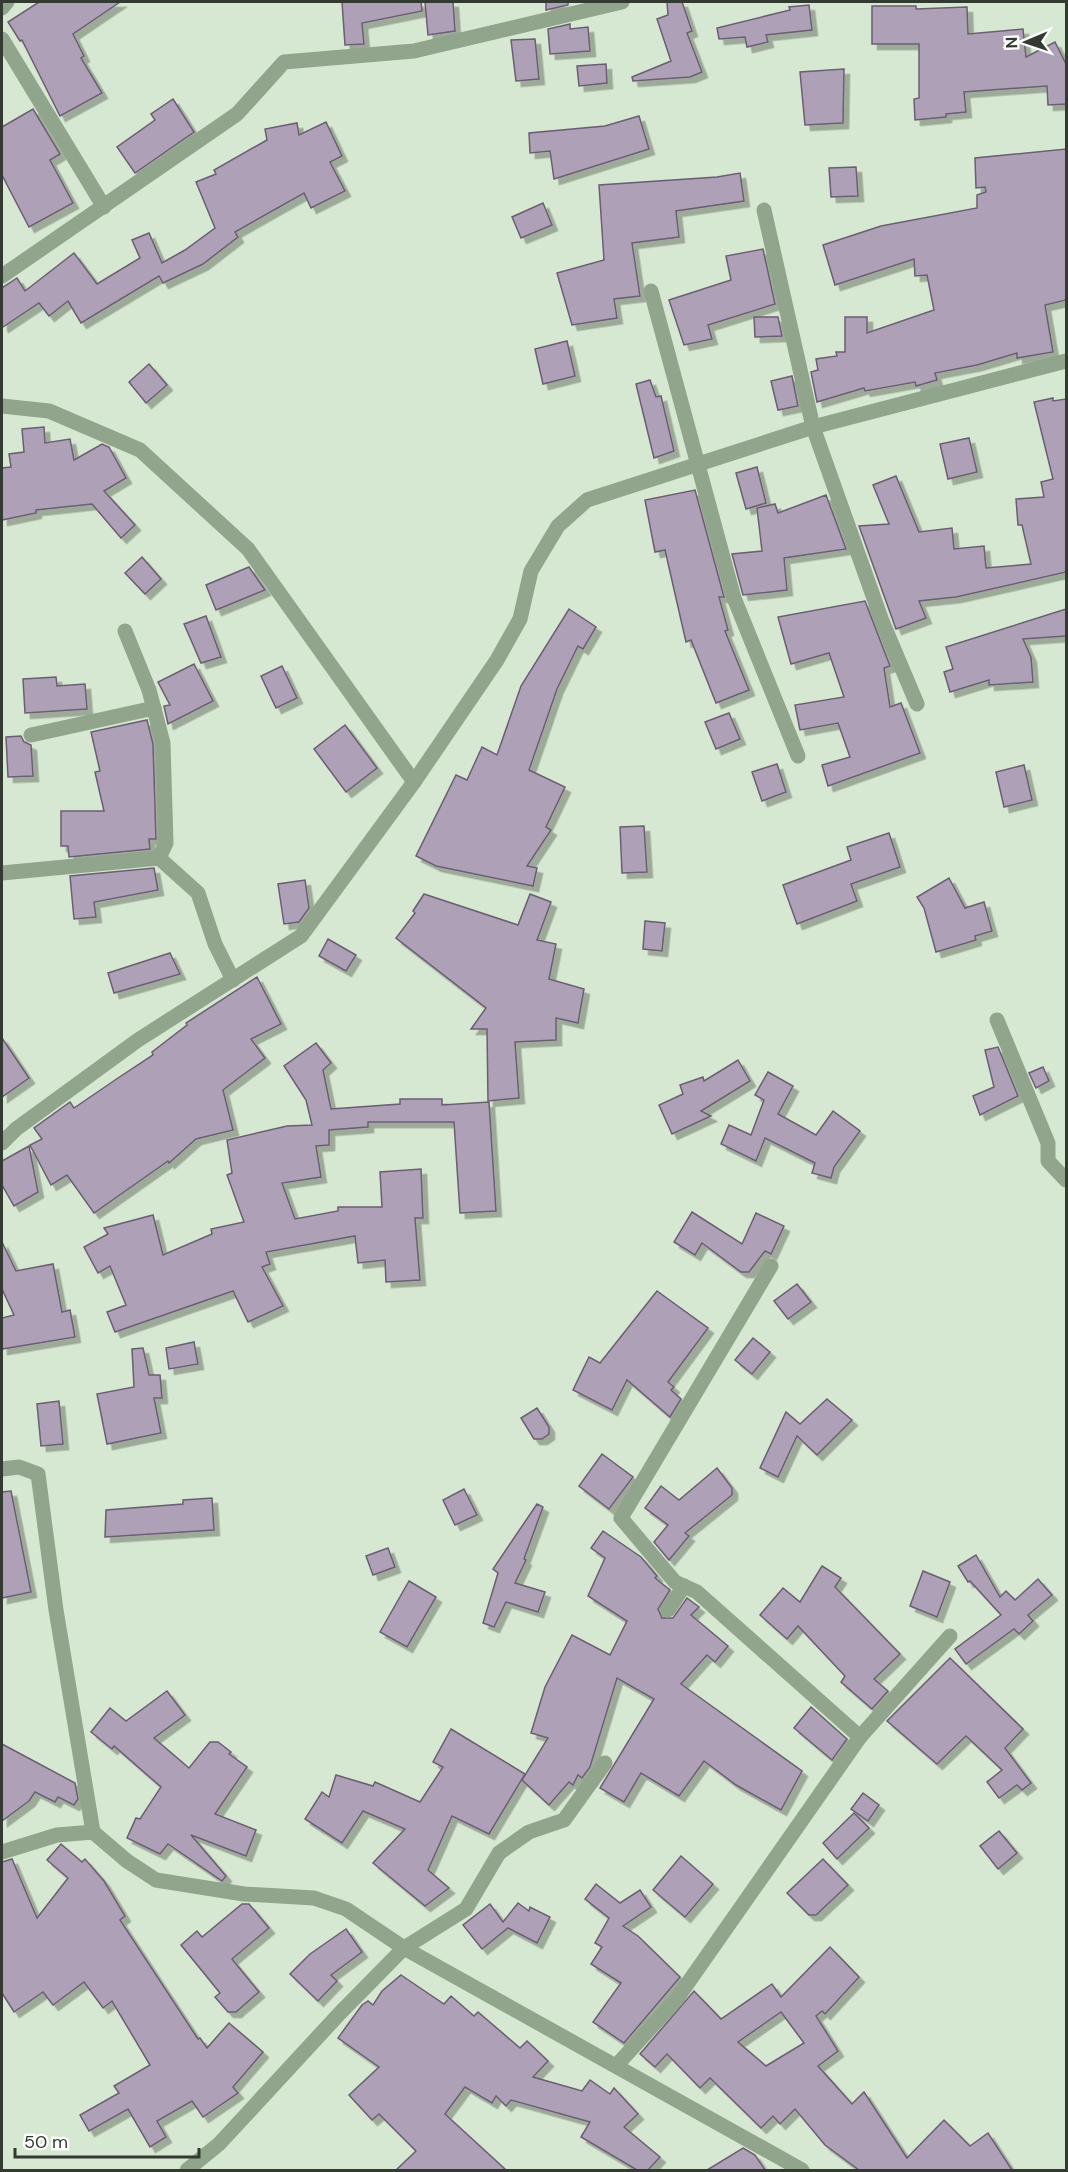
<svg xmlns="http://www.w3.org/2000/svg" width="1068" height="2172" viewBox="0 0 1068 2172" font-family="'DM Sans',sans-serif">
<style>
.building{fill:#aea0b6;stroke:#6b5e72;stroke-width:1.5;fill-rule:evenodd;filter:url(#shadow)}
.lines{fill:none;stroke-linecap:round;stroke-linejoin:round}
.minor{stroke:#90a58b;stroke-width:15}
</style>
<defs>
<filter id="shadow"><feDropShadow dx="5.5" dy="5.5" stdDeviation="0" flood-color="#0004"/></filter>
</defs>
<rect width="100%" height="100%" fill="#d6e8d1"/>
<!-- building -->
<g class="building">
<polygon points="39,2 120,2 73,34 84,56 81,58 102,93 60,116 22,40 20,41 8,22"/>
<polygon points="342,2 421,2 422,11 362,23 364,44 345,45"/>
<polygon points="425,2 453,2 455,31 428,35"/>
<polygon points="546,2 568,2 568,5 546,10"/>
<polygon points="667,2 682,2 692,31 687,33 702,72 690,77 633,81 632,77 671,61 657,19 668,15"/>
<polygon points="809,5 812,30 766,35 768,42 747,47 745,37 719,39 717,28 790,10 789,7"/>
<polygon points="872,6 916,6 916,9 967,7 968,34 1023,29 1026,57 1055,42 1066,64 1066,104 1048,105 1047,86 964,92 966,112 946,114 946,117 915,120 914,99 919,98 919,44 872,44"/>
<polygon points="570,24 570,29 588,27 590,51 550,54 548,29"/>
<polygon points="535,39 539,79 516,81 511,40"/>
<polygon points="606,64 607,83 579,86 577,66"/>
<polygon points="844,69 843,123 805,125 800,72"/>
<polygon points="173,99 194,132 135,173 117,147 155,120 151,114"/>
<polygon points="33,109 60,154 50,160 73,203 29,227 2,175 2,127"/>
<polygon points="639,116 649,149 554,179 550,151 530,153 529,133 605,126"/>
<polygon points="326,122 342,156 330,162 345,191 311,208 304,193 235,232 238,237 203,264 163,283 159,276 81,323 68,301 49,316 39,303 3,327 2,325 2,288 17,278 25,291 74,253 97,284 140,258 132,240 149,233 162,263 185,250 215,228 196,182 216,174 214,170 267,140 265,129 297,123 299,135"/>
<polygon points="1066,149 1066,300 1045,305 1053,352 1017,358 1017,353 977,365 935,373 937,380 916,386 915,382 865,391 864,388 817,402 811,372 818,370 816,359 837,356 836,352 845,352 845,317 867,317 867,333 934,310 927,275 915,276 914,259 835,285 823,245 881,226 977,208 977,195 986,192 985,187 976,188 975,158"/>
<polygon points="856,167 858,196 831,197 829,168"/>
<polygon points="740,173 744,201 676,211 679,237 632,243 640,296 614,299 617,318 572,325 557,273 604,260 599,185 717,177"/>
<polygon points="543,203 552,225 521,238 512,217"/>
<polygon points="763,249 775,304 708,325 712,339 684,345 669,300 731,280 726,256"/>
<polygon points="754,317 778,317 782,336 755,337"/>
<polygon points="567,341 575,376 543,384 535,349"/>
<polygon points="149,364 167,385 146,403 129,382"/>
<polygon points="792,376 798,406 778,410 771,381"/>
<polygon points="650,380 656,397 661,396 674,451 654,458 636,384"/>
<polygon points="1053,398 1053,401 1066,399 1066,572 956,597 919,601 926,618 896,629 859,526 889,524 873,485 896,476 919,532 952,528 954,549 984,546 986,568 1031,564 1022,525 1018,525 1016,499 1044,497 1041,482 1053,479 1034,402"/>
<polygon points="44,427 45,443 70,439 74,460 102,444 109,447 126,478 104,491 135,525 121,538 92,504 36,510 36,513 2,520 2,468 11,467 9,454 24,452 22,429"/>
<polygon points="969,438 977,472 948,479 940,444"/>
<polygon points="757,467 766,503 746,509 736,473"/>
<polygon points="695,490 724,597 719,597 728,630 725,631 749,690 716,703 691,640 686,642 665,550 655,552 645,500"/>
<polygon points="826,495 846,549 784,558 787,590 743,595 732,554 762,551 757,508 775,504 778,513"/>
<polygon points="142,557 161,579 145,594 125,573"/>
<polygon points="249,567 265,590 216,610 206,585"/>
<polygon points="865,601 890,666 884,668 890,707 901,703 920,753 828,786 822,765 850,757 838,723 800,730 795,705 844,697 829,653 791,664 778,617"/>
<polygon points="569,609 596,627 583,649 578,646 557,689 529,770 565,787 546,827 551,830 527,866 537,868 533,886 436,866 416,856 456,775 467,780 482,747 497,755 521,686"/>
<polygon points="1066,609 1066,636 1023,639 1031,657 1033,682 989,685 989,680 950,692 944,672 953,669 946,647"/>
<polygon points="206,616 221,657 201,663 184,624"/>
<polygon points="194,664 213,701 168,724 164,706 170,705 158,682"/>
<polygon points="282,666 297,698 276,708 261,676"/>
<polygon points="56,677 57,686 85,684 87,709 25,713 23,679"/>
<polygon points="729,713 740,739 716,749 705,722"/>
<polygon points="147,720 153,744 156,839 149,839 150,849 69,857 68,846 61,846 61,811 104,811 95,772 100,771 91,732"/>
<polygon points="345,725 377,768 346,792 314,749"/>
<polygon points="21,736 24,742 31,745 33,776 8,777 6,737"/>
<polygon points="777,764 786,792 762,801 752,772"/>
<polygon points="1024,765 1032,800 1004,807 996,772"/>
<polygon points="644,826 647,872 622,873 620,827"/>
<polygon points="889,833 900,867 851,884 857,901 797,924 783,885 851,860 847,847"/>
<polygon points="154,868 158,890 94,902 96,917 74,919 70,876"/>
<polygon points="949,878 965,908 984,902 992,931 975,936 976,940 936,952 924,908 917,897"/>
<polygon points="305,880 309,908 299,922 284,924 278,884"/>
<polygon points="424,894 518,925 530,894 551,902 537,940 556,944 549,979 584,989 578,1023 556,1018 556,1040 515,1042 519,1098 488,1101 487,1029 471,1029 486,1008 396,938 415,913 413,911"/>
<polygon points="645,921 665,923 662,951 643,949"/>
<polygon points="328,939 356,955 346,971 319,956"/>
<polygon points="170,953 180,974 114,993 108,973"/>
<polygon points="257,977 281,1024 251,1039 265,1058 223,1090 233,1130 196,1139 169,1163 168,1161 94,1213 67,1175 51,1185 30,1145 42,1139 34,1128 70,1102 74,1108 118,1078 153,1055 152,1052 187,1025 186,1023"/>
<polygon points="2,1038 29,1078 2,1097"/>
<polygon points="316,1043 331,1063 323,1070 331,1109 400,1104 400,1099 442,1099 442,1105 489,1102 496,1211 460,1213 454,1122 368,1122 368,1127 329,1130 329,1145 316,1146 321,1177 282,1183 295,1219 338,1211 338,1207 382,1207 380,1172 421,1169 423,1218 415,1218 420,1280 386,1282 385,1260 358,1263 355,1236 266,1252 270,1264 262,1267 283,1306 248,1322 233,1291 115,1332 107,1312 126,1305 110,1266 98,1273 84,1247 108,1234 104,1228 153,1215 163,1255 212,1234 211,1229 244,1222 227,1175 232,1173 227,1140 287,1126 312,1125 306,1100 284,1066"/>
<polygon points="998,1047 1018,1096 980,1115 973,1096 994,1087 985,1050"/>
<polygon points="738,1060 750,1081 701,1111 711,1116 672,1134 659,1105 683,1094 680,1085 703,1077 704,1081"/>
<polygon points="1043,1067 1049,1081 1036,1088 1029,1073"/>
<polygon points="768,1072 793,1086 778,1114 816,1135 833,1111 860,1131 834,1167 831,1178 812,1173 815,1163 765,1138 756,1161 721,1144 729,1125 751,1135 764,1100 755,1095"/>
<polygon points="29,1146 38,1192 14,1206 2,1185 2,1161"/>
<polygon points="692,1212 742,1244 756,1213 784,1226 771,1254 765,1251 749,1272 741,1272 702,1243 695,1255 674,1242"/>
<polygon points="2,1242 16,1271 53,1264 62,1312 70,1310 75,1337 2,1349 2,1318 14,1315 2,1289"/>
<polygon points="797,1284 811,1302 788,1319 774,1301"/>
<polygon points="657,1291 708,1328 668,1382 674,1387 671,1390 681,1399 670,1417 627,1380 612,1410 573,1390 589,1357 600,1363"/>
<polygon points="753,1338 770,1352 752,1374 735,1360"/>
<polygon points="194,1342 198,1364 169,1369 166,1348"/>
<polygon points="143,1348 149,1375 160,1375 162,1398 154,1398 161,1433 107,1444 97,1394 134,1387 132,1349"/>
<polygon points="827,1399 852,1420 817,1455 797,1436 778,1477 760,1468 786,1412 800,1424"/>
<polygon points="59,1401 63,1444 41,1446 37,1404"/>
<polygon points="537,1408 549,1427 549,1434 542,1439 534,1439 521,1418"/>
<polygon points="602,1454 633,1477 609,1509 579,1486"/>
<polygon points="717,1468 732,1488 732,1495 685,1533 689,1536 669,1560 654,1542 668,1525 645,1508 661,1486 679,1500"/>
<polygon points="464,1489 477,1515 455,1525 443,1500"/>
<polygon points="11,1491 31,1592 2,1598 2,1492"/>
<polygon points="212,1498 214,1530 105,1537 106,1510 183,1504 183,1500"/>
<polygon points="537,1504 543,1507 524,1559 526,1560 515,1583 545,1592 538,1612 506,1602 494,1627 483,1623 498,1573 493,1569"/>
<polygon points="603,1531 641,1557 657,1576 655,1578 670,1590 658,1609 662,1618 673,1618 687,1598 699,1607 691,1615 728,1646 715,1662 707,1655 681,1684 802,1771 781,1810 736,1785 704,1761 679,1796 641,1773 624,1802 600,1788 654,1699 617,1678 590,1767 582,1778 578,1775 573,1785 569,1782 549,1805 522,1780 548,1738 531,1733 545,1687 572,1635 610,1655 627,1621 588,1596 605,1558 591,1548"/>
<polygon points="388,1548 395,1567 373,1575 366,1556"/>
<polygon points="976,1555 1000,1597 1006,1591 1015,1600 1038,1579 1052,1595 1028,1615 1033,1621 1019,1634 1014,1629 966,1664 955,1649 1001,1615 970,1581 968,1582 958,1566"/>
<polygon points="822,1566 841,1578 835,1587 900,1654 874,1679 888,1691 872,1709 841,1682 845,1676 798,1626 787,1639 760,1615 783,1588 800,1602"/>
<polygon points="923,1571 950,1582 937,1617 910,1606"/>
<polygon points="409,1581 436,1597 407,1647 380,1632"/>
<polygon points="950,1658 1023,1729 1005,1748 1031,1783 1022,1790 1017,1785 999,1798 987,1782 1002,1770 966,1736 937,1764 887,1721"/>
<polygon points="167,1691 185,1715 154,1738 189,1768 210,1742 218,1742 231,1752 229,1754 247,1767 215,1814 256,1830 246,1856 191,1835 226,1876 222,1881 168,1844 160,1854 127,1838 136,1818 140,1819 161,1787 114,1746 112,1749 91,1732 110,1708 126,1721"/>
<polygon points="811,1707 847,1739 832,1760 794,1728"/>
<polygon points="451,1729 525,1774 489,1834 452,1816 428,1870 449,1888 425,1906 373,1863 405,1829 363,1811 342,1843 305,1819 322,1792 329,1797 336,1775 373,1786 375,1782 420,1802 443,1767 433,1762"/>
<polygon points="2,1744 75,1783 78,1799 74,1805 58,1797 55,1802 35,1792 29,1801 2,1821"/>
<polygon points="863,1793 879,1805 868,1821 851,1809"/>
<polygon points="854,1813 869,1828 837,1859 823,1843"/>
<polygon points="999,1831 1017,1853 998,1869 980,1846"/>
<polygon points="61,1844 82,1862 85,1859 104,1881 125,1916 120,1920 198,2039 200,2038 207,2048 229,2023 263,2052 233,2087 238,2093 203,2117 192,2101 157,2121 166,2137 150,2147 128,2109 89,2131 80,2115 119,2093 114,2086 150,2065 112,2001 103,2008 84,1982 53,2005 43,1992 14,2012 2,1993 2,1862 12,1859 37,1918 68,1878 47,1860"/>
<polygon points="681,1856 713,1884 685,1917 653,1890"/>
<polygon points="823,1859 848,1885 816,1915 809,1915 787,1893"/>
<polygon points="596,1884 620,1903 640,1890 651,1907 623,1926 638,1936 680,1977 624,2043 593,2022 621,1983 591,1964 602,1947 595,1943 609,1918 585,1899"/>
<polygon points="518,1903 529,1911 530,1907 550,1917 537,1943 508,1928 482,1949 463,1925 490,1904 503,1922"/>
<polygon points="242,1904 249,1904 269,1928 232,1959 259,1992 236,2012 228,2012 215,1997 220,1993 181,1945 197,1931 202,1937"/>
<polygon points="346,1929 362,1952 331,1975 337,1981 318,2001 290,1974 310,1954"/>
<path d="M830,1947L859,1977L825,2014L822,2011L816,2016L838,2051L818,2066L852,2104L864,2092L907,2158L944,2120L970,2146L988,2133L1012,2170H859L825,2145L795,2109L780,2124L773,2116L761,2128L710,2078L700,2088L667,2054L655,2067L640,2054L694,1991L721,2019L772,1984L781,1997ZM781,2012L804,2043L766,2066L738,2042Z"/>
<polygon points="401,1975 444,2004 451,1996 474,2016 478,2012 520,2048 527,2041 548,2061 533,2077 582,2091 590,2080 610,2094 614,2088 638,2114 624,2127 660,2157 648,2170 637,2170 581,2137 590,2122 511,2100 506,2106 496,2096 492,2103 465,2087 445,2114 506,2170 396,2170 416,2151 379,2114 372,2120 349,2095 379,2067 338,2038 362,2005 368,2001 373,2005 382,1991"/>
<polygon points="743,2148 755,2155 765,2170 707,2170"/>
</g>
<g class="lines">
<!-- minor -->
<g class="minor">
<polyline points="2,8 7,2"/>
<polyline points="2,39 104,207"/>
<polyline points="764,210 813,427 882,621 917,704"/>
<polyline points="2,276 237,114 284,62 414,51 622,2"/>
<polyline points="651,291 734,598 798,756"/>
<polyline points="2,406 49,411 140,450 248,549 414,782"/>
<polyline points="125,631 149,690 163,743 166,843 159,858"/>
<polyline points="31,735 154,708"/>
<polyline points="2,873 159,858 198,893 215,944 233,980"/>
<polyline points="997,1020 1048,1143 1048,1161 1066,1180"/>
<polyline points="2,1143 16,1129 138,1040 301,936 414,782 497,660 520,619 531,571 558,526 587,500 813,427 1066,361"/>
<polyline points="771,1266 621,1518 675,1582 697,1592 860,1737 950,1636"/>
<polyline points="2,1469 19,1467 38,1474 56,1610 93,1832"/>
<polyline points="668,1610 684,1586"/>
<polyline points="2,1852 57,1835 93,1832 127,1861 156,1880 244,1894 314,1898 346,1909 404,1948 802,2170"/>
<polyline points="616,2066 676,2000 860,1737"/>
<polyline points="187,2170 219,2144 340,2013 404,1948 466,1909 499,1853 529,1832 564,1820 605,1763"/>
</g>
</g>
<!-- border -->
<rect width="1068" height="2172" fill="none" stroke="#323a31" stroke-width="6"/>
<!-- north arrow -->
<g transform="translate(1026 42) rotate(268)" stroke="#ffffff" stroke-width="4.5" paint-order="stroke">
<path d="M0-4.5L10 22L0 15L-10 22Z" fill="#323a31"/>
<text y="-9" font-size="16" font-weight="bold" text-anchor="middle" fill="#323a31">N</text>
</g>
<!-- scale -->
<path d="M15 2148v9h184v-9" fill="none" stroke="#323a31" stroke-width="3"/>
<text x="24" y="2148" font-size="18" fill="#323a31" stroke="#ffffff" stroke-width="4.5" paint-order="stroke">50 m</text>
</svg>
